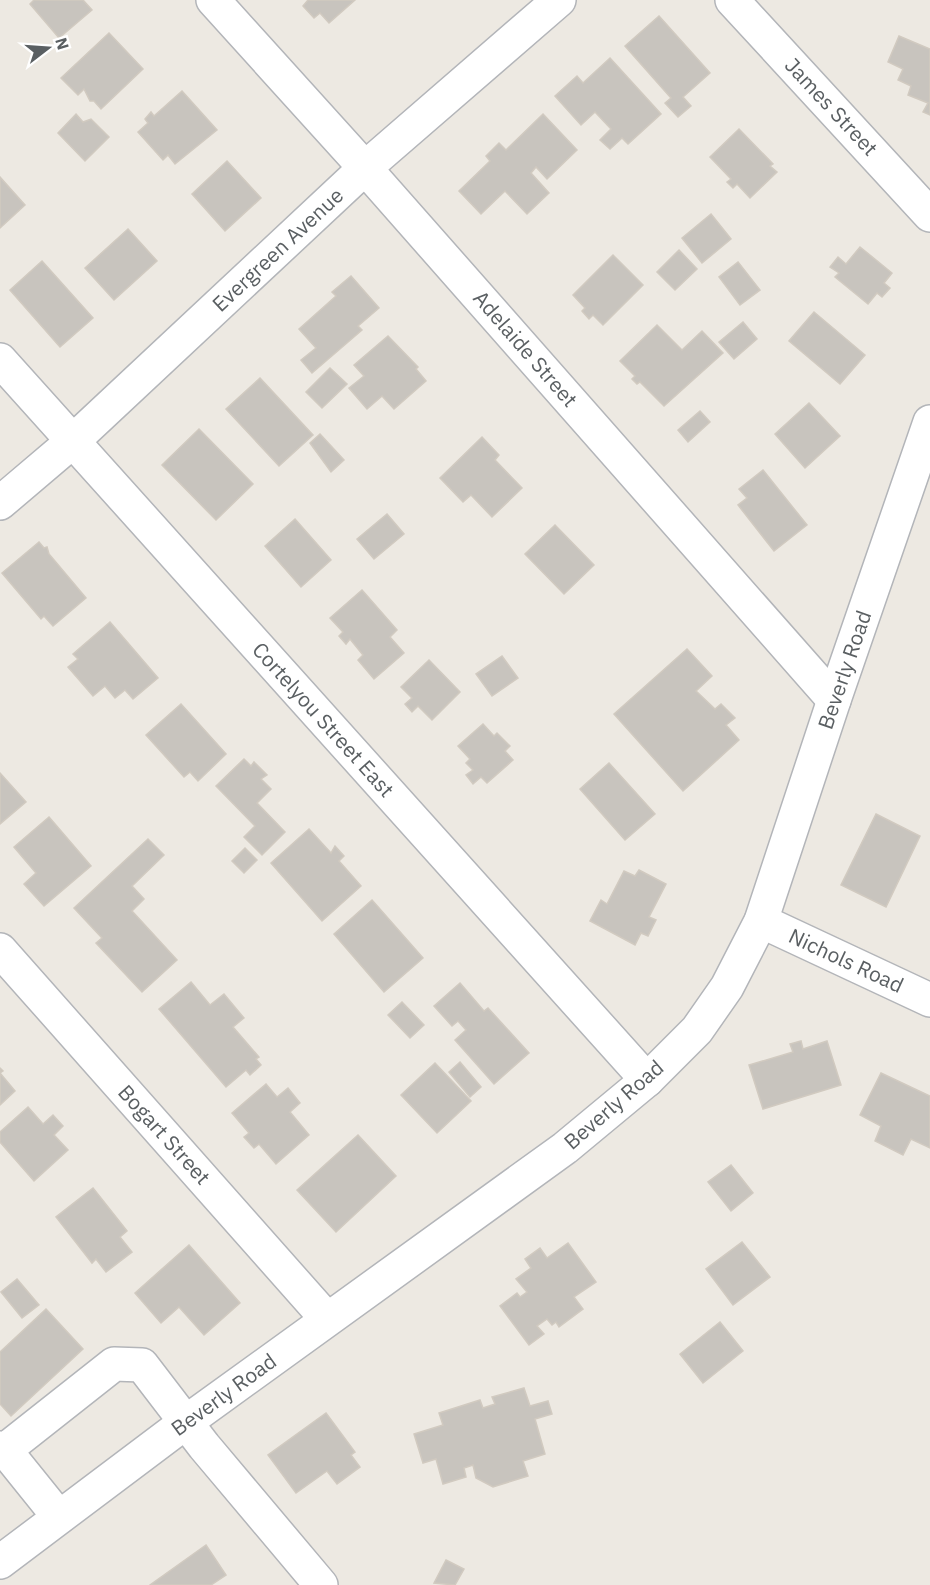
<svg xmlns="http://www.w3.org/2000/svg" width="930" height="1585" viewBox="0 0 930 1585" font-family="'IBM Plex Sans',sans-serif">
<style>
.building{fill:#c8c4be;stroke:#d1cac0;stroke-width:1.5}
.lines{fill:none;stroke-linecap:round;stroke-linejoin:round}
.minor-casing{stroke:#b3b5b9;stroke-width:36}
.minor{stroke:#fff;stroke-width:33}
.labels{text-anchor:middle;stroke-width:5;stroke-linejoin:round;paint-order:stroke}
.street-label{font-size:21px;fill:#5a5f62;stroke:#fff}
</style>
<rect width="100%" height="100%" fill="#ede9e2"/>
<!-- building -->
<g class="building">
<polygon points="34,0 83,0 92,10 59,38 30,4"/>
<polygon points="308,0 355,0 329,23 320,13 314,18 303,6"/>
<polygon points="659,16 710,73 683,97 691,106 678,117 665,103 671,98 625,46"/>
<polygon points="109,33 143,69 101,109 94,101 90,101 84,89 78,95 61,78"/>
<polygon points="899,36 930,49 930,115 923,112 928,103 908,95 911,86 898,80 903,69 888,62"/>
<polygon points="610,58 661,114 628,144 622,138 610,149 600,140 611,129 595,112 581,125 555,96 577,76 583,83"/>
<polygon points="182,91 217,130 175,164 168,155 163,160 138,132 148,123 145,119 151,112 154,116"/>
<polygon points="76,114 83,122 91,119 109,137 85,161 58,133"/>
<polygon points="543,114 577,150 547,179 536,167 531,173 549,193 527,214 505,191 481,214 459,191 490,161 486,156 499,143 506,150"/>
<polygon points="739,129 773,164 770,166 777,172 750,198 737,184 733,188 727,182 731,179 710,157"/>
<polygon points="227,161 261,198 225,231 192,194"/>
<polygon points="0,177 25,205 0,228"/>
<polygon points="711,214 731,239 702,263 682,238"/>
<polygon points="128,229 157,261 114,300 85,268"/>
<polygon points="860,247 892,273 884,283 890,288 882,297 877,293 868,304 835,277 839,273 830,267 838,257 846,264"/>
<polygon points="679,250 697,269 675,290 657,272"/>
<polygon points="613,255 643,285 603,325 593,315 589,319 582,311 585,308 573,295"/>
<polygon points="42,261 93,318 60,347 10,290"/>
<polygon points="738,262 760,290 740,305 719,277"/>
<polygon points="351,276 379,308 358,326 362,330 312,373 301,360 316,348 299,329 336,296 332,292"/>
<polygon points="814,312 865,355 840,384 789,341"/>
<polygon points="743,322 757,339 734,359 719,342"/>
<polygon points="657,325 682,350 702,331 723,353 664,406 640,382 637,384 632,379 635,376 620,361"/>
<polygon points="388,336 418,367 416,369 426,381 394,409 382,396 367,409 349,388 364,376 354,365"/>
<polygon points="330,368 347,384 322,408 306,392"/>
<polygon points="260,378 313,435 279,466 226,409"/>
<polygon points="809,403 840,436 805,468 775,434"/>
<polygon points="700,411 710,422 688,442 678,430"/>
<polygon points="199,429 253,484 216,520 162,465"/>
<polygon points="320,434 344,460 331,472 310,443"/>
<polygon points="482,437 499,455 495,460 522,488 492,517 471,495 463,502 440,478"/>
<polygon points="763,470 807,525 774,551 738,505 747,498 739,489"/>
<polygon points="387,514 404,534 374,559 357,539"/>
<polygon points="295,519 331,560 301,587 265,546"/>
<polygon points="555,525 594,565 564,594 525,554"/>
<polygon points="39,542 44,548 47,547 49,554 86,598 53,626 44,616 41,619 2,573"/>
<polygon points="362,590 397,630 390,637 404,653 374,679 358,660 363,655 350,639 346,644 339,636 343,632 330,618"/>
<polygon points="110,622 158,678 133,699 125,690 115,698 105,686 93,696 68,667 78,659 73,654"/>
<polygon points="687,649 712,676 696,691 715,709 721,704 735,718 726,725 739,740 683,791 614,714"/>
<polygon points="502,656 518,678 492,696 476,674"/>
<polygon points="429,660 460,692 432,720 418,706 412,712 405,704 412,698 401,687"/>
<polygon points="181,704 226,754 198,781 190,772 184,777 146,735"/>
<polygon points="483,724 494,736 497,733 510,746 505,751 513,760 487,783 481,777 473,784 466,775 473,770 466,763 470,759 458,746"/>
<polygon points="244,759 251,766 254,762 267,775 261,779 271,789 257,803 285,832 262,855 244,837 255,826 216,786"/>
<polygon points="609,763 655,814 625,840 580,789"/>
<polygon points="0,773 26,802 0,824"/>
<polygon points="876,814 920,836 886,907 841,885"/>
<polygon points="49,817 91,866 44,906 24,884 36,873 14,847"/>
<polygon points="309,829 331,853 335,846 344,856 339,861 361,886 322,921 271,863"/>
<polygon points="148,839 164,855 132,886 144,899 132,911 177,960 142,992 96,943 102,938 74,908"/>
<polygon points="245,848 257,860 244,873 232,861"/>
<polygon points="639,870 666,884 649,917 656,920 648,936 641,933 635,945 590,921 601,900 607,904 624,871 635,876"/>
<polygon points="372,900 423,958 384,992 334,934"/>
<polygon points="191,982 210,1005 224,994 244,1018 233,1027 259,1057 256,1059 261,1065 250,1075 246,1070 226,1087 159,1009"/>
<polygon points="460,983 484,1011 488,1008 529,1053 494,1084 455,1040 466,1030 458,1021 452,1026 434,1006"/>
<polygon points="402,1002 424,1025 410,1038 388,1015"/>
<polygon points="801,1041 803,1049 827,1041 841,1085 763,1109 749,1065 793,1052 790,1044"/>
<polygon points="460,1062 481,1087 470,1097 449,1072"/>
<polygon points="435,1063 471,1101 437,1133 401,1095"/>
<polygon points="0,1068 3,1071 0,1073 15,1091 0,1105"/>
<polygon points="881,1073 930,1096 930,1148 911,1139 903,1155 875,1141 881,1126 860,1115"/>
<polygon points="266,1084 277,1097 288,1088 300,1103 290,1112 309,1135 276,1164 259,1144 254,1148 244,1137 249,1133 232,1113"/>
<polygon points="28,1107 43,1124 53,1115 63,1126 54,1135 68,1150 34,1181 0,1142 0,1132"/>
<polygon points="358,1135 396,1176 336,1232 297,1190"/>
<polygon points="731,1165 753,1193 731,1211 708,1182"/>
<polygon points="93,1188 127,1231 120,1237 132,1252 106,1272 96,1259 92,1263 56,1217"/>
<polygon points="742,1242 770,1277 733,1305 706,1269"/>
<polygon points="568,1243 596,1282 574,1297 583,1309 559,1327 556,1322 552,1325 547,1319 537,1326 544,1334 529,1345 500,1306 517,1293 520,1297 527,1292 516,1279 531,1268 525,1259 540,1248 547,1258"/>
<polygon points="189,1245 240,1303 204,1335 179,1307 161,1323 135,1293"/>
<polygon points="17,1279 39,1305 22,1318 1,1292"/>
<polygon points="46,1309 83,1349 11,1416 0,1404 0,1352"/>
<polygon points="720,1322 743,1351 703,1383 680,1354"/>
<polygon points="524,1388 530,1406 548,1401 552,1414 535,1419 545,1454 523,1461 528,1476 493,1487 476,1478 473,1465 464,1468 466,1477 443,1484 436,1459 423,1463 414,1434 443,1425 439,1413 480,1400 483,1408 495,1404 492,1397"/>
<polygon points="326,1413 355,1452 351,1455 360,1467 337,1484 327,1471 296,1493 268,1455"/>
<polygon points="206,1545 226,1575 211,1585 150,1585"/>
<polygon points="446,1560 464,1569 455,1585 434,1583"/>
</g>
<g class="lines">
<!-- minor casing -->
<g class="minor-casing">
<g id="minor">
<polyline points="213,0 365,168 834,700"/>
<polyline points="732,0 930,215"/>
<polyline points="0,360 647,1080"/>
<polyline points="0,503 73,441 365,168 559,0"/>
<polyline points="761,921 930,1000"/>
<polyline points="0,950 327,1319"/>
<polyline points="0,1448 5,1450 114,1364 142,1365 204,1446 321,1585"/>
<polyline points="5,1450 59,1517"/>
<polyline points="0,1562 186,1422 565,1148 647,1080 697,1030 727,987 761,921 834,700 930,422"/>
</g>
</g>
<!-- minor -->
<use href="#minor" class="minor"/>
</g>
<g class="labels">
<!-- street labels -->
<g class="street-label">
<text transform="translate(831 107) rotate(47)" y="7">James Street</text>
<text transform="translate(278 250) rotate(-43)" y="7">Evergreen Avenue</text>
<text transform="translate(525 349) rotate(49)" y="7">Adelaide Street</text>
<text transform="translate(845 670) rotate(-71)" y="7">Beverly Road</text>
<text transform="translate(323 720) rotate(48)" y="7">Cortelyou Street East</text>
<text transform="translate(846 961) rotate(25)" y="7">Nichols Road</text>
<text transform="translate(614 1105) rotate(-41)" y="7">Beverly Road</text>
<text transform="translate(164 1135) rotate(48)" y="7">Bogart Street</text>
<text transform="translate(224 1395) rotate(-36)" y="7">Beverly Road</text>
</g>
</g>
<!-- north arrow -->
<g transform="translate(48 48) rotate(73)" stroke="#ffffff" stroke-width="4.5" paint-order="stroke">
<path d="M0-4.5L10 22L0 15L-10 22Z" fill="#5a5f62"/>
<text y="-9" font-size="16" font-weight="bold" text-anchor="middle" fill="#5a5f62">N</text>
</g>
</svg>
